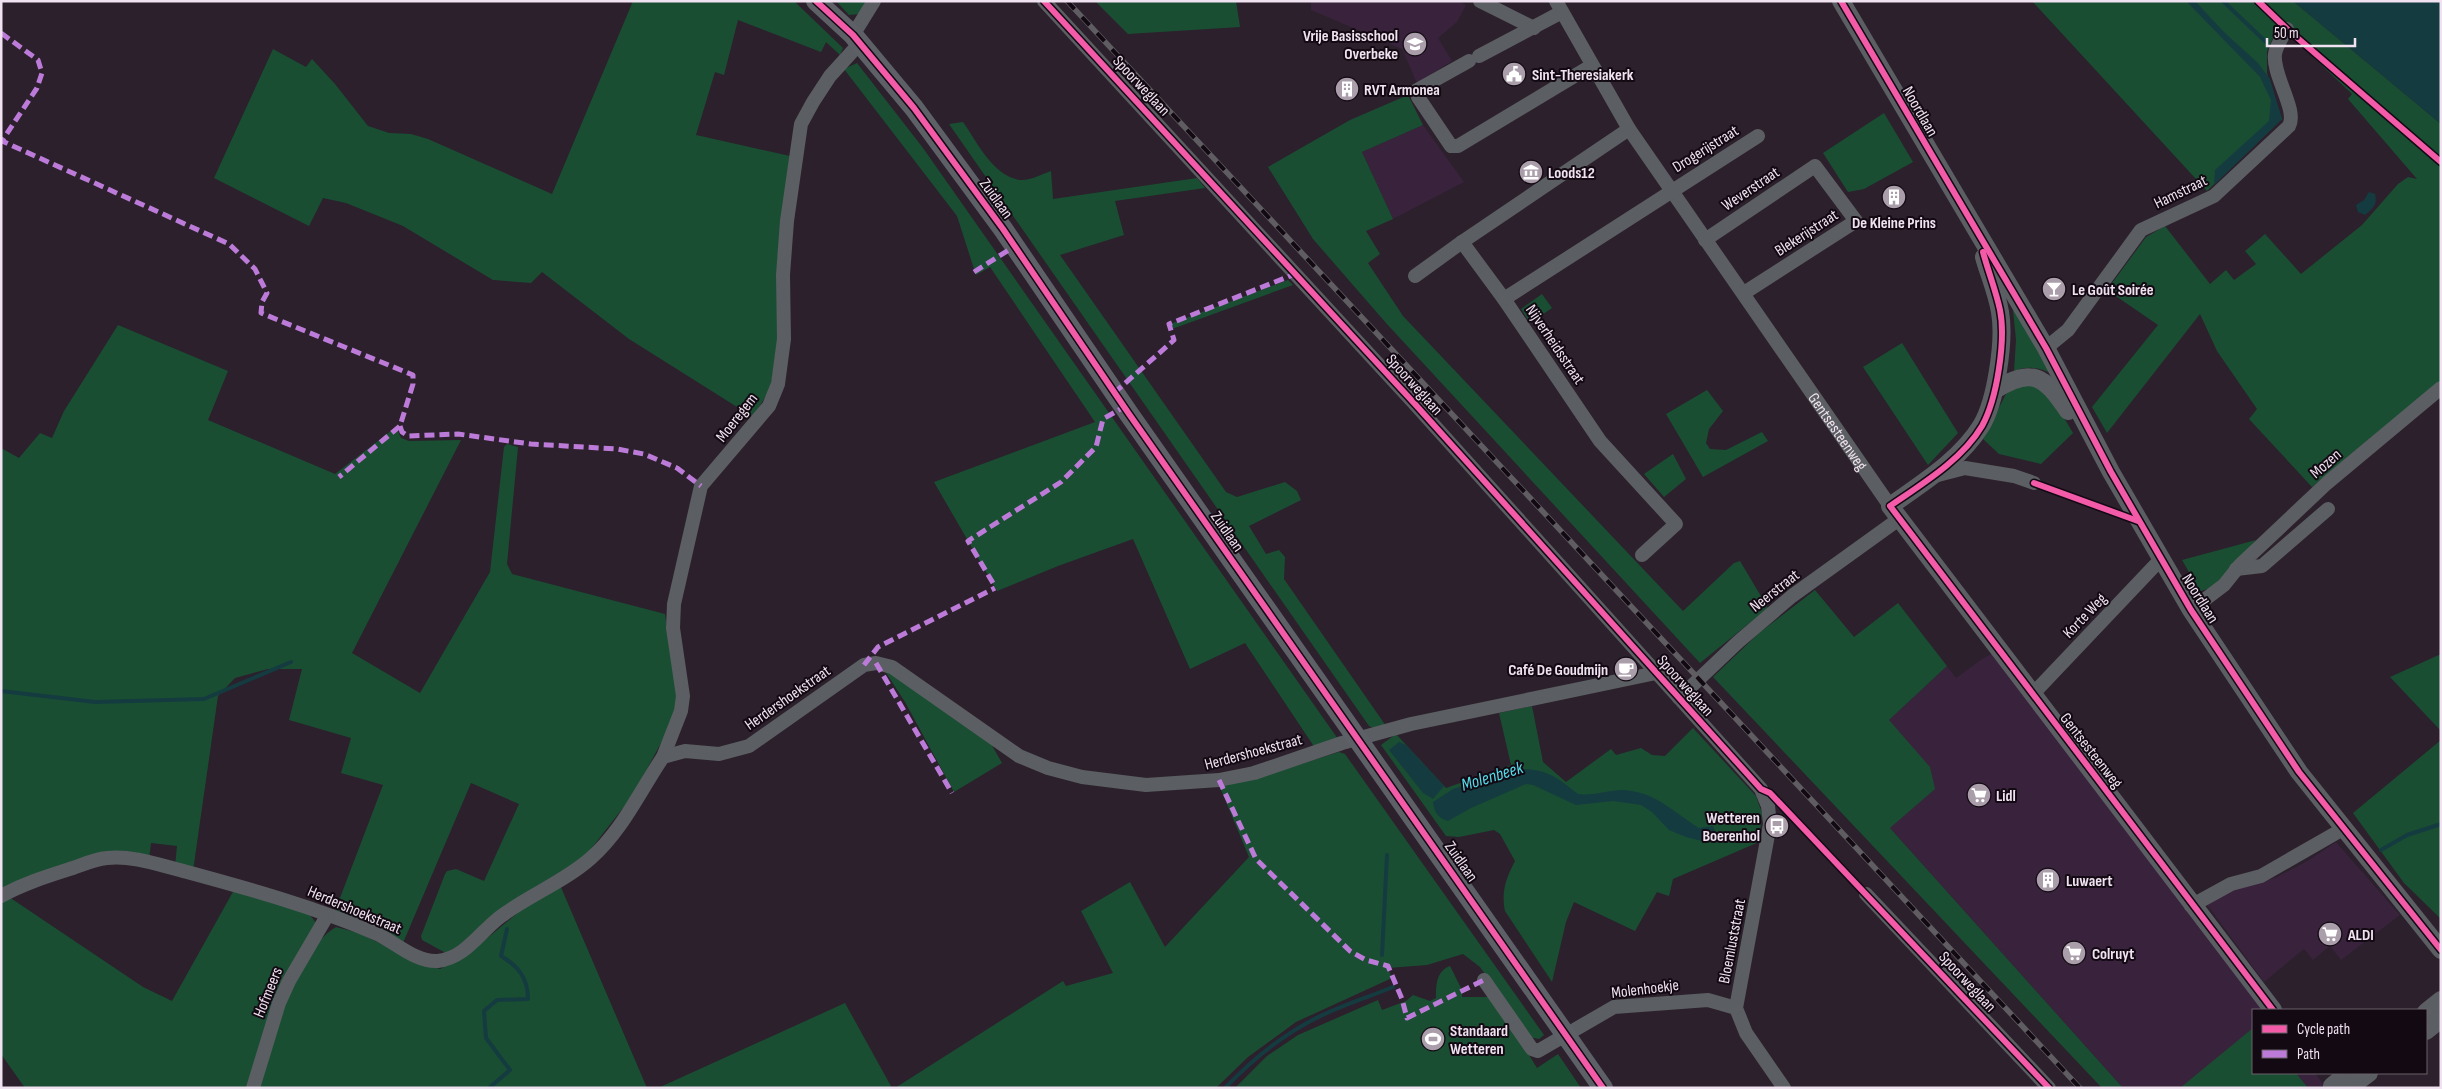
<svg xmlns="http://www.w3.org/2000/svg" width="2442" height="1089" viewBox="0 0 2442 1089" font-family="'Sofia Sans Condensed',sans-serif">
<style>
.built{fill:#39223b}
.green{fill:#1a4e32}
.water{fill:#143b40}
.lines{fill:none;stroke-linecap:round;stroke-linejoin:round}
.stream{stroke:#143b40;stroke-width:4}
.minor{stroke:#5b5e62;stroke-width:14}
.tertiary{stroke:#5b5e62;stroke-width:18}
.secondary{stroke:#5d6066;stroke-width:20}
.rail-casing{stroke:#5f5c62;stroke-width:5.5}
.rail{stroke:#120913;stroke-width:4;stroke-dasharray:11;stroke-linecap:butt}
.quiet{stroke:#bd7bd9;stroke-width:5;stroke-dasharray:10 5;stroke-linecap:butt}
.cycleway-casing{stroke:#120913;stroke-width:9}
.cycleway{stroke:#f35aa7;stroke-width:6}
.labels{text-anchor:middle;stroke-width:4;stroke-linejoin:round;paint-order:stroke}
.poi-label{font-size:16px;font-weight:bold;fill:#f0e2f0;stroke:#120913;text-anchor:start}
.street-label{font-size:16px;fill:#f0e2f0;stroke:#120913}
.water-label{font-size:18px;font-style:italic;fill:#53dde9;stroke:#120913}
</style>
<rect width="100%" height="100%" fill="#2b202c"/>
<!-- built -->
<g class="built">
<polygon points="1311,1 1458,1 1466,5 1457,22 1438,38 1452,61 1417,83 1402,49 1311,10"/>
<polygon points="1423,125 1464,182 1393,219 1362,152"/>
<polygon points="1993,653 2266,1010 2253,1010 2253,1073 2315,1073 2326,1088 2123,1088 1890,828 1889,720 1947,666 1956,678 1982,659"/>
<polygon points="2336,842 2400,915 2341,960 2330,946 2313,960 2304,949 2264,982 2205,902 2229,889 2275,878 2309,860"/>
</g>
<!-- green -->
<g class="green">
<polygon points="633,1 794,1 843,48 840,55 826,42 821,52 738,20 724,75 715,72 696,135 790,156 778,295 777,352 770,389 753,417 629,339 542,272 531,283 493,280 403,226 346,203 323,198 309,226 214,178 273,49 306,67 312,59 335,84 368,126 389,133 411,134 428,139 552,194"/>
<polygon points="836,1 868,1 860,14 849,15"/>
<polygon points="1095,1 1236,1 1240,27 1128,34"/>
<polygon points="2032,1 2293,1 2441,124 2441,388 2391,421 2312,487 2249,419 2257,409 2217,351 2200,314 2107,433 2092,407 2158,325 2107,290 2146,237 2165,226 2210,284 2226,270 2234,280 2256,264 2245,251 2265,234 2301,274 2362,225 2398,184 2408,177 2417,179 2348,99 2352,94 2279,25 2267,51 2267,73 2282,119 2207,191"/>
<polygon points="857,63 923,148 1338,739 1315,748 1245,643 1190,669 1133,539 1058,566 997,591 934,482 1095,422 990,267 976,275 957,216 844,69"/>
<polygon points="1408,95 1423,125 1362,152 1393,219 1366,231 1380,254 1368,263 1403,316 1683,611 1734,563 1740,561 1768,608 1700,663 1386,323 1313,239 1268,167 1350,120"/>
<polygon points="1884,113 1913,162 1864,189 1848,192 1823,153"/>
<path d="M963,122C977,142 993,176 1020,180C1029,181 1043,174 1051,171L1053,199L1197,178L1205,188L1115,201L1124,235L1060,255L1226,492L1237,497L1285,482L1297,491L1301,500L1249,526L1266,554L1279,550L1285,557L1284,579L1386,726L1373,728L1369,726L949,124Z"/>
<polygon points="1288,280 1293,285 1172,329 1170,324"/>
<polygon points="1542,294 1552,308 1530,323 1521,309"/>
<path d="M2016,308L2053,374C2040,368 2028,365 2014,371L2016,340L2013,310Z"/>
<polygon points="118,325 228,371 208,420 335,474 396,427 401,438 409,441 461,440 352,653 420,693 490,572 504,447 507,444 518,447 507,564 512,574 665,614 677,689 675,717 633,795 587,854 575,864 504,906 475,934 445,955 444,952 422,940 421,936 445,874 447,871 456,869 484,881 519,804 471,783 403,943 335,911 383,785 341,773 351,738 289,720 302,669 268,669 235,678 218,696 193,871 175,866 177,846 151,843 149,859 128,855 1,891 1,448 19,458 40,433 52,438 64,411"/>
<polygon points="1902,343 1958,433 1928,465 1863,367"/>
<polygon points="2020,382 2047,389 2073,433 2041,464 1999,454 1983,439 2008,390"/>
<polygon points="1707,390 1723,411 1709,429 1706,443 1710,449 1726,450 1762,432 1768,441 1703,477 1666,414"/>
<polygon points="1673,454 1686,479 1664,497 1644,474"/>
<path d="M2256,540C2243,553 2217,591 2200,591L2182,560Z"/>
<polygon points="1815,590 1854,637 1898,603 1947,666 1889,720 1930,767 1935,789 1890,828 2123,1088 2102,1088 1713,677 1759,633"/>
<polygon points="2441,654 2441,731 2390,677"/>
<polygon points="883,668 990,742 1002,763 954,792 905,702"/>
<path d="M1532,706L1543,762L1566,782L1611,749L1616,755L1641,748L1652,755L1665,756L1693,728L1756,796L1762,813L1759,842L1673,879L1669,896L1657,892L1635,931L1574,902L1566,922L1552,982L1505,911C1501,892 1506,878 1515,861L1500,834L1494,830L1459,837L1446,836L1381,745L1396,734L1446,788L1511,765L1499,713Z"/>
<polygon points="2441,740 2441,919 2404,883 2353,813"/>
<polygon points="1339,752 1345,754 1544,1035 1539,1039 1529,1037 1480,967 1463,954 1427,965 1388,968 1392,978 1296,1022 1248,1057 1216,1088 895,1088 1063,981 1066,986 1113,973 1081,911 1130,882 1165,947 1249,857 1219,785 1260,777"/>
<path d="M560,885L647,1088H260C273,1043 294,952 336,927L359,933L417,962L440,969L452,963L480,944L520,911Z"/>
<polygon points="234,890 310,915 316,923 248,1088 25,1088 1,1054 1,902 9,897 143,987 172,1001"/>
<path d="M1450,966L1462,990V997H1493L1537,1068L1558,1054L1581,1088H1235L1267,1056L1298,1035L1378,1000L1382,1010L1406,1001L1413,995L1430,1001L1436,998C1436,986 1436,971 1450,966Z"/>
<polygon points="845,1003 892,1088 658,1088"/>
<polygon points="2253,1028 2253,1073 2296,1073 2308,1088 2180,1088"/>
</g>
<!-- water -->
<g class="water">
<polygon points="2186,1 2195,1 2224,32 2258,63 2270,79 2282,119 2214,185 2215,170 2269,121 2271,100 2260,77"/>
<polygon points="2293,1 2441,1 2441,124"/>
<path d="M2369,192L2375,194C2378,204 2373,209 2365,215L2358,212L2356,205L2364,200Z"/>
<polygon points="1399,742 1406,745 1444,786 1433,799 1423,793 1389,750"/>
<path d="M1513,769C1545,768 1554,775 1578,794C1591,796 1606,791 1620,790C1654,790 1673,812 1699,828L1713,826L1716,834L1715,837L1702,841L1686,837L1669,830L1652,812L1641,805L1613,801L1576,805L1533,785L1526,784L1471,808L1448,821C1438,818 1434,812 1433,802L1453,789Z"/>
</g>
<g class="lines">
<!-- stream -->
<g class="stream">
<polyline points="2223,1 2266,42"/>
<polyline points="1,691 95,702 204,699 291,662"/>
<polyline points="2381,850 2407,835 2441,824"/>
<polyline points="1382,955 1387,855"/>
<path d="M489,1088L510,1070L486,1038L484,1011L497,1000L528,999C528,978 518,966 501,956L507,929"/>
<path d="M1225,1088C1250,1062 1276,1040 1307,1023C1333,1008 1364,999 1393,987"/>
</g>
<!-- minor -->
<g class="minor">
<polyline points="1044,1 1414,403 1761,789 1768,806 1770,824 1736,1008 1746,1033 1784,1088"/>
<polyline points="1480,1 1534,28"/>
<path id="s1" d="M1556,1L1629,129L1890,506"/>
<polyline points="853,35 874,1"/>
<polyline points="1479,56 1562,12"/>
<polyline points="1469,61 1417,90 1418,97 1451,146 1458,146 1591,66"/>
<polyline points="1705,240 1815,166 1856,221 1744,293"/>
<polyline points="1462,242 1504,299 1600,441 1676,524 1642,555"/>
<polyline points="1415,276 1462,242 1629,129"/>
<polyline points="1504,299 1758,136"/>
<path d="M2046,348L2068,330L2141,230L2214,196L2289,126C2298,110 2272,75 2275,54C2276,46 2283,36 2287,29"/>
<polyline points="1934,476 1965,468 2014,476 2034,483"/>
<polyline points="2236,569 2262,566 2328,509"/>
<polyline points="2191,610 2224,585 2240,565 2327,483 2441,388"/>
<polyline points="2032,695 2161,559"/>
<polyline points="1679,698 1738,642 1792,596 1899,519"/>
<polyline points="663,757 681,711 683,696 673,628 674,604 701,486 769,406 778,384 784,339 783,275 787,221 801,124 813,102 830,76 860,43"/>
<polyline points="1866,894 2049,1088"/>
<path d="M1,896C25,883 48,876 73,868C84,864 95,859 107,858C133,855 162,866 187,872C250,889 314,907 375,933C394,941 416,963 438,961C465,958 480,932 500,917C529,895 564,882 591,858C622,831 640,791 663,757L685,751L719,754L749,746L864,665L876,663L892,667L1019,756L1048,768L1082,777L1146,785L1219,780L1254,773L1342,743L1411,724L1656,673"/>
<polyline points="2191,906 2231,884 2261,876 2343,829"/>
<polyline points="1484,980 1532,1049 1538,1051 1614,1007 1708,1000 1736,1008"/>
<polyline points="253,1088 279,1003 289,981 327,916"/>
</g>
<!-- tertiary -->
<g class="tertiary">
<polyline points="1841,1 2046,348 2111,472 2191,610 2299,772 2441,950"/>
<path d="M1984,257C1989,275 1997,293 2000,312C2005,340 1996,402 1981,426C1960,460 1922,483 1890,506L2273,1010"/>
<path d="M1995,390C2033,366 2045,377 2068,411"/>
<polyline points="2426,1012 2441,1000"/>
<polyline points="2426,1031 2441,1019"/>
<polyline points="2332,1086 2348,1073"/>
<polyline points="2349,1088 2369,1073"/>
</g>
<!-- secondary -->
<polyline class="secondary" points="816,1 853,35 914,108 1003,229 1129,414 1603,1088"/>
<!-- rail casing -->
<g class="rail-casing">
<polyline id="rail" points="1067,1 2080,1088"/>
</g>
<!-- rail -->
<use href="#rail" class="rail"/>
<!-- quiet -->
<g class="quiet">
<polyline points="1,33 38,60 42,73 37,88 2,141 229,244 255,269 267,293 262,302 261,313 413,375 413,384 400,426 339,477"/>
<polyline points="974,272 1015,246"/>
<polyline points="1114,393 1174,340 1169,324 1295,274"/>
<polyline points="400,426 402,432 408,436 458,434 531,444 617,449 644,454 677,468 701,486"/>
<polyline points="993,583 968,541 1061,482 1096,447 1103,419 1124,407"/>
<polyline points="876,663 952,793"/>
<polyline points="864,665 878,647 995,588"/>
<polyline points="1219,780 1256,859 1350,951 1366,960 1388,966 1402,999 1407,1018 1484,980"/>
</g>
<!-- cycleway casing -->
<g class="cycleway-casing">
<g id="cycleway">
<polyline points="816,1 853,35 914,108 1003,229 1129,414 1603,1088"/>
<polyline points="1044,1 1414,403 1761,789 1770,793 2049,1088"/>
<polyline points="1841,1 2046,348 2111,472 2191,610 2299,772 2441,950"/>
<polyline points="2258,1 2287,29 2441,162"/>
<path d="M1983,252C1988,271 1996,291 2000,310C2006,340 1997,399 1982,426C1962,460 1922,484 1890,506L2273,1010"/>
<polyline points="2034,483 2138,521"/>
</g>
</g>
<!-- cycleway -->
<use href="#cycleway" class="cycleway"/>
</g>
<!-- icons -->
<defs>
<g id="school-disc" transform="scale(1.25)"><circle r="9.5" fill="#ab9eab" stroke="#120913"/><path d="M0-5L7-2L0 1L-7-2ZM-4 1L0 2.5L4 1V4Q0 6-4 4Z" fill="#fff"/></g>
<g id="civic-disc" transform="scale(1.25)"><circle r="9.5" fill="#ab9eab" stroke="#120913"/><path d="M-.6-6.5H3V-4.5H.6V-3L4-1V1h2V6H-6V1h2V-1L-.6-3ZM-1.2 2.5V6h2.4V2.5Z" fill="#fff"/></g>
<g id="building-disc" transform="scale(1.25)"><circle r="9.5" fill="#ab9eab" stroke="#120913"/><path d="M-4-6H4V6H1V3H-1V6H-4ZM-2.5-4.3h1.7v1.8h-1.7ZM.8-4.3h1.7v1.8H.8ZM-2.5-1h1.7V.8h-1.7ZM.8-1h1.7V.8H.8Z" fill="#fff"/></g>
<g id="museum-disc" transform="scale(1.25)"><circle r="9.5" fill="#ab9eab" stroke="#120913"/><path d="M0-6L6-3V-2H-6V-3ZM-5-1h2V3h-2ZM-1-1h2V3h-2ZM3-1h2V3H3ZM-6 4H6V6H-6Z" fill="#fff"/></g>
<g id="bar-disc" transform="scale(1.25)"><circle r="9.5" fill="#ab9eab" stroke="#120913"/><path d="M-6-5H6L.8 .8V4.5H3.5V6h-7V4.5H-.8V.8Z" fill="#fff"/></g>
<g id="cafe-disc" transform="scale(1.25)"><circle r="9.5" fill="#ab9eab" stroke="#120913"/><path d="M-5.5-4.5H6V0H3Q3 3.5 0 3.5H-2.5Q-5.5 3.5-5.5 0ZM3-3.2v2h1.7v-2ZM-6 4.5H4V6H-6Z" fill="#fff"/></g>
<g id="supermarket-disc" transform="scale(1.25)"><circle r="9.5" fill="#ab9eab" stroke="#120913"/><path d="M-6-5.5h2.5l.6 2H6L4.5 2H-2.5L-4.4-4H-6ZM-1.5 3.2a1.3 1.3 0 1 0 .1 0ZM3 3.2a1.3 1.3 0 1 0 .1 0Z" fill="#fff"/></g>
<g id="bus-disc" transform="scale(1.25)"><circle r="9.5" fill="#ab9eab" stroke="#120913"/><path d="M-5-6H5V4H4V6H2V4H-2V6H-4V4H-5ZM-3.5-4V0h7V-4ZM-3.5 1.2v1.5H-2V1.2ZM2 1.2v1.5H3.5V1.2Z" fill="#fff"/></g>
<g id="stadium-disc" transform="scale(1.25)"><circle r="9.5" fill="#ab9eab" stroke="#120913"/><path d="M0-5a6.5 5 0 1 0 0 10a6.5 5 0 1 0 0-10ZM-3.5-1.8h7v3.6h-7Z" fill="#fff"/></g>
</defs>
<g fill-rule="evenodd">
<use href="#school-disc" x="1415" y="44"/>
<use href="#civic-disc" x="1514" y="74"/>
<use href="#building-disc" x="1347" y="89"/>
<use href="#museum-disc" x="1531" y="172"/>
<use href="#building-disc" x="1894" y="197"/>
<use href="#bar-disc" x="2054" y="289"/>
<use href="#cafe-disc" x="1626" y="669"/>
<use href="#supermarket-disc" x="1979" y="795"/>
<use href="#bus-disc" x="1777" y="826"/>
<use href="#building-disc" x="2048" y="880"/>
<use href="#supermarket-disc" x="2330" y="934"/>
<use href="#supermarket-disc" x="2074" y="953"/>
<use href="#stadium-disc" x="1433" y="1039"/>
</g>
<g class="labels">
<!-- poi labels -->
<g class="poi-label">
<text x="1398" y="41" text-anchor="end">Vrije Basisschool<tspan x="1398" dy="18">Overbeke</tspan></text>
<text x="1532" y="80">Sint-Theresiakerk</text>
<text x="1364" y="95">RVT Armonea</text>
<text x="1548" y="178">Loods12</text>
<text x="1894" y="228" text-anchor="middle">De Kleine Prins</text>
<text x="2072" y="295">Le Goût Soirée</text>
<text x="1608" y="675" text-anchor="end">Café De Goudmijn</text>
<text x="1996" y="801">Lidl</text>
<text x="1760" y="823" text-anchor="end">Wetteren<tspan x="1760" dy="18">Boerenhol</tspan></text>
<text x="2066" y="886">Luwaert</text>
<text x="2348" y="940">ALDI</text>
<text x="2092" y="959">Colruyt</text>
<text x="1450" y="1036">Standaard<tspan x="1450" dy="18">Wetteren</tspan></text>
</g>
<!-- street labels -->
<g class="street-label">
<text transform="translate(1142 85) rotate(47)" y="6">Spoorweglaan</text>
<text transform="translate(1921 111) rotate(60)" y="6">Noordlaan</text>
<text transform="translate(1705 148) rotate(-32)" y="6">Drogerijstraat</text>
<text transform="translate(1750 188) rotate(-34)" y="6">Weverstraat</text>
<text transform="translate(2180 191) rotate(-26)" y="6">Hamstraat</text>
<text transform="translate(997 198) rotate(54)" y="6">Zuidlaan</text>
<text transform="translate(1806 232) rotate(-33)" y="6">Blekerijstraat</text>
<text transform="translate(1556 344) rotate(56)" y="6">Nijverheidsstraat</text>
<text transform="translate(1415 384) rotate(48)" y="6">Spoorweglaan</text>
<text transform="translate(736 417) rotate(-52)" y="6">Moeregem</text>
<text dy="6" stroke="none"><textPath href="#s1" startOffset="515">Gentsesteenweg</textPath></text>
<text transform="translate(2325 463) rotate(-41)" y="6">Mozen</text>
<text transform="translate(1228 531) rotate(55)" y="6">Zuidlaan</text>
<text transform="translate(1774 590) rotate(-38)" y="6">Neerstraat</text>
<text transform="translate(2201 598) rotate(58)" y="6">Noordlaan</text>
<text transform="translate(2084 615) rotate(-46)" y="6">Korte Weg</text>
<text transform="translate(1686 685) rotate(48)" y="6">Spoorweglaan</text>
<text transform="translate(787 697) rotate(-35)" y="6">Herdershoekstraat</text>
<text transform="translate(2092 750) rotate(52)" y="6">Gentsesteenweg</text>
<text transform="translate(1253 751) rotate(-15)" y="6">Herdershoekstraat</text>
<text transform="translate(1462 861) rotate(55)" y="6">Zuidlaan</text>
<text transform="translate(355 909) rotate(23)" y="6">Herdershoekstraat</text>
<text transform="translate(1731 941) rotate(-79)" y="6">Bloemluststraat</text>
<text transform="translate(1968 981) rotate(47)" y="6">Spoorweglaan</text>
<text transform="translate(1645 988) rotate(-7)" y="6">Molenhoekje</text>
<text transform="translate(267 992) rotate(-68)" y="6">Hofmeers</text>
</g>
<!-- water labels -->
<g class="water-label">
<text transform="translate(1492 776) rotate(-17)" y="6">Molenbeek</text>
</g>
</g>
<!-- border -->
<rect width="2442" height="1089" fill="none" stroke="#f0e2f0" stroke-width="5"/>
<!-- legend -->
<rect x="2252" y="1009" width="175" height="65" fill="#120913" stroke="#6b606b"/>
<rect x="2262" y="1025" width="25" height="8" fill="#f35aa7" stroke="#6b606b"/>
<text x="2297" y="1034" font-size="15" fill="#f0e2f0">Cycle path</text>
<rect x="2262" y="1050" width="25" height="8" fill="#bd7bd9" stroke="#6b606b"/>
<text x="2297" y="1059" font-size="15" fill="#f0e2f0">Path</text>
<!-- scale -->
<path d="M2267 38v8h88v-8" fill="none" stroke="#f0e2f0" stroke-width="2.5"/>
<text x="2274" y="38" font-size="15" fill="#f0e2f0" stroke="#120913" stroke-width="4" paint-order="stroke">50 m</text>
</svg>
